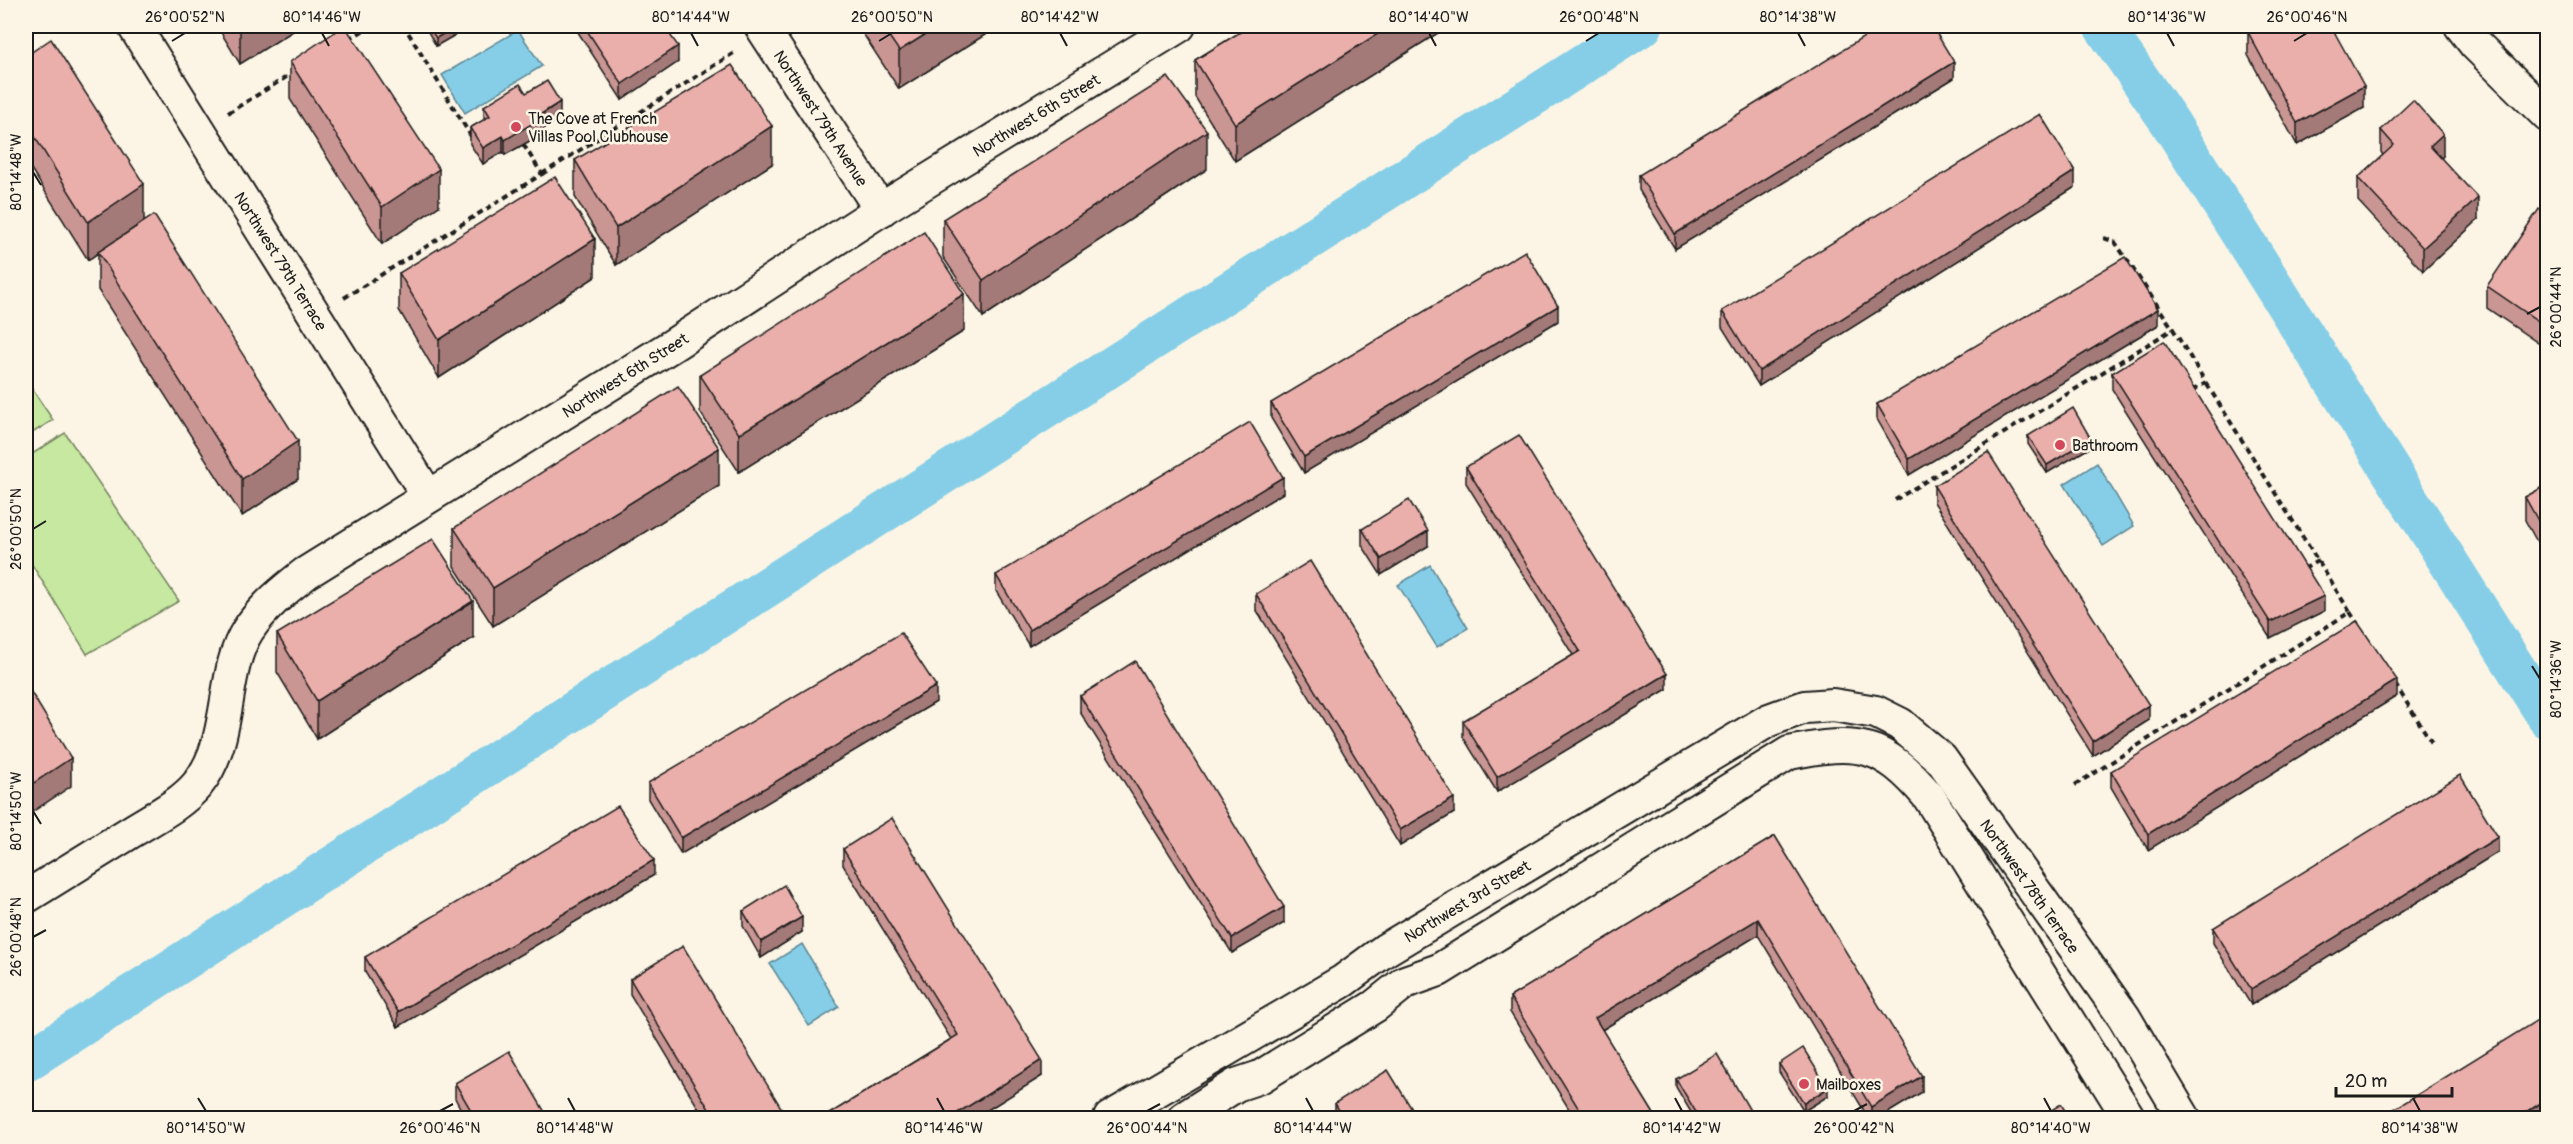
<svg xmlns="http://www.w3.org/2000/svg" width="2573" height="1144" viewBox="0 0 2573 1144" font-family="Pangolin,sans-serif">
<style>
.green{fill:#c7e8a0;stroke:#72825e;stroke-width:1.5}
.water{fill:#86cee7;stroke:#5c8796;stroke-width:1.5}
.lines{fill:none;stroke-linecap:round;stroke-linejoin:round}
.canal{stroke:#86cee7;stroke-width:40}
.street-casing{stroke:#1c1c1c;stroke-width:36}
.path{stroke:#1c1c1c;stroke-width:4;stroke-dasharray:6 4.5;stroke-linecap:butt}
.street{stroke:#fcf5e5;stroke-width:32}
.wall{fill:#ca9693;stroke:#1c1c1c;stroke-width:1.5}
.shaded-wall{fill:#a47a78;stroke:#1c1c1c;stroke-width:1.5}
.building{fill:#ebafab;stroke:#1c1c1c;stroke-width:1.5}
.ticks{fill:none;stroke:#1c1c1c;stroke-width:2}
.poi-dot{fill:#d1495b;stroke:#fcf5e5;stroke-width:2}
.labels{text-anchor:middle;stroke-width:5;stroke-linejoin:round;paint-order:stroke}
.street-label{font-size:16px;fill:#1c1c1c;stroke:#fcf5e5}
.poi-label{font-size:16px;fill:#1c1c1c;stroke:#fcf5e5;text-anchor:start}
.neatline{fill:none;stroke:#1c1c1c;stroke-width:2}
.ticks-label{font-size:15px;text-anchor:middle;fill:#1c1c1c}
</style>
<rect width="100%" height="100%" fill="#fcf5e5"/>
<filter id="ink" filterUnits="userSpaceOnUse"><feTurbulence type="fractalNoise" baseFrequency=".0167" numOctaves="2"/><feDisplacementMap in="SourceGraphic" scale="12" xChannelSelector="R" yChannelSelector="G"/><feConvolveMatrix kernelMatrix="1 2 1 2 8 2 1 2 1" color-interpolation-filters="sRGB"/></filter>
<g filter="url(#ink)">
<!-- green -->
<g class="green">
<polygon points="26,380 53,420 26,437"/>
<polygon points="65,433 179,601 87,654 26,555 26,458"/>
</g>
<!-- water -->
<g class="water">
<polygon points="518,30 542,66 465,113 442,75"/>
<polygon points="2097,463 2134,526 2103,546 2064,484"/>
<polygon points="1430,565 1468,628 1437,647 1398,585"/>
<polygon points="802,944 839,1007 809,1026 770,964"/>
</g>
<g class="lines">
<!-- canal -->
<g class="canal">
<polyline points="2103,26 2169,121 2548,719"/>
<polyline points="26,1062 1643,26"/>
</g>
<!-- street casing -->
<g class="street-casing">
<g id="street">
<polyline points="134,26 428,496"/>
<polyline points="761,26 881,210"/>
<polyline points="2461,26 2475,44 2548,116"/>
<path d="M26,897C62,875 98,852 134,830C155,817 181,804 197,785C234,740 220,673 248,630C263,607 284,590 306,573L673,345L888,205L1179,26"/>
<polyline points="1110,1118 1343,981 1385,950 1769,720 1805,707 1833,705 1876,712 1900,724 1941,759 2124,1017 2184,1118"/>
<path d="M1184,1118L1236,1085L1260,1077L1375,1006L1405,982L1439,970L1789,753C1858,739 1882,742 1929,797L2129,1118"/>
</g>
</g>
<!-- path -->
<g class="path">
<polyline points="401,26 406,29 472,138"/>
<polyline points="349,39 371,26"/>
<polyline points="228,113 293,73"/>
<polyline points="542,174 737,51"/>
<polyline points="2104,238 2115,242 2173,329"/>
<polyline points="344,298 542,174 523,144"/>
<polyline points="1895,500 2173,329 2206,383 2191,391"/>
<polyline points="2304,569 2319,560"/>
<polyline points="2350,612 2358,624"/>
<polyline points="2395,684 2432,743"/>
<polyline points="2075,785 2350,612 2206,383"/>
</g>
<!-- street -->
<use href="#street" class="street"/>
</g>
<!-- wall -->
<g class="wall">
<polygon points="217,26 301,26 240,64"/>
<polygon points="427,26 471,26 436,46 427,30"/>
<polygon points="574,26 664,26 678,62 622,100"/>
<polygon points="858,26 999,26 899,89"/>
<polygon points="1250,26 1449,26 1235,161 1195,97 1195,60"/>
<polygon points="2248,32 2364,108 2297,145 2248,55"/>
<polygon points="26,56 144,221 112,243 298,479 242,516 98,290 98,253 88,260 26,161"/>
<polygon points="290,62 439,206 382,244 290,99"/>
<polygon points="1954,78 1675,249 1639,190 1639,175"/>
<polygon points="526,93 560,118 540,131 540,135 505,155 503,152 483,164 470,144 470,128 484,120 484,106"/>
<polygon points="2381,130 2443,156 2441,158 2478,220 2423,271 2358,201 2358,178 2383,155 2381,152"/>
<polygon points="575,160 772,164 616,265 575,197"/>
<polygon points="1207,169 983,317 943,257 943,219"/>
<polygon points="2075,187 1759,386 1722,327 1722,311"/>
<polygon points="2547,215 2547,349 2487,308 2487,286"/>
<polygon points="399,273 595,277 439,378 399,310"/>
<polygon points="1558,321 1304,473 1271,418 1271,403"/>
<polygon points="2158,325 1909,475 1877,419 1877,404"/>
<polygon points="964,331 739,472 700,412 700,375"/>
<polygon points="2112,373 2324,611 2270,638 2112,389"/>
<polygon points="2028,436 2091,447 2047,473 2028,444"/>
<polygon points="1466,467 1667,689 1497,792 1463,737 1463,721 1573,655 1466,483"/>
<polygon points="2547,485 2547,560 2525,520 2525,497"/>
<polygon points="719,486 493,626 454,566 454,528"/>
<polygon points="1934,486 2149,720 2093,756 1934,502"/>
<polygon points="1283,493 1029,646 996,591 996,575"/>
<polygon points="1362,529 1428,546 1381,575 1362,545"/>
<polygon points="1256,594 1454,813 1400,846 1256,609"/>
<polygon points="277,634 473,638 317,739 277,672"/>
<polygon points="1080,696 1284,923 1232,953 1080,712"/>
<polygon points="2397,696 2148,850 2111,787 2111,771"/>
<polygon points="936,702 681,854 648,799 648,783"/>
<polygon points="1775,836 1922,1092 1878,1119 1869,1119 1758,935 1602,1030 1657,1119 1575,1119 1510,1012 1510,997"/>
<polygon points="843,849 1042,1076 973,1119 821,1119 951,1039 843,865"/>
<polygon points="2498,852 2251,1005 2213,943 2213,928"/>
<polygon points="654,875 398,1027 365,972 365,957"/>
<polygon points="743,911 802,932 761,958 743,926"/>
<polygon points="630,979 788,1119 705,1119 630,994"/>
<polygon points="1779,1064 1828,1096 1804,1111 1779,1072"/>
<polygon points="1676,1079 1755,1119 1695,1119 1676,1087"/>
<polygon points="455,1083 549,1119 466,1119 455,1098"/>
<polygon points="1335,1103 1418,1119 1335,1119"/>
</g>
<!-- shaded-wall -->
<g class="shaded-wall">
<polygon points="240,26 301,26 240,64"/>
<polygon points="457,26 471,26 436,46 436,38"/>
<polygon points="939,26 999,26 899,89 899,51"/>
<polygon points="1390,26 1449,26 1235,161 1235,124"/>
<polygon points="678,46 678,62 622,100 622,84"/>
<polygon points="1954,62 1954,78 1675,249 1675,234"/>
<polygon points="2364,86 2364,108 2297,145 2297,123"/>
<polygon points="560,102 560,118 540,131 540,135 505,155 505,140"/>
<polygon points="772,126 772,164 616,265 616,228"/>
<polygon points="1207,131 1207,169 983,317 983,280"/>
<polygon points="2443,134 2443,156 2430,168 2430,146"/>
<polygon points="503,136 503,152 483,164 483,148"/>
<polygon points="439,169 439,206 382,244 382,207"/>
<polygon points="2075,171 2075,187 1759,386 1759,371"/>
<polygon points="144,184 144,221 88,260 88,222"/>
<polygon points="2478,198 2478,220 2423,271 2423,248"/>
<polygon points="595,239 595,277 439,378 439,340"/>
<polygon points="964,294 964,331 739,472 739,434"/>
<polygon points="1558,306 1558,321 1304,473 1304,457"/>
<polygon points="2158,309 2158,325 1909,475 1909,459"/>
<polygon points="2091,439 2091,447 2047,473 2047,465"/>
<polygon points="298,441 298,479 242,516 242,479"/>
<polygon points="719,448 719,486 493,626 493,588"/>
<polygon points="1283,477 1283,493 1029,646 1029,630"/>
<polygon points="1428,531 1428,546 1381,575 1381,559"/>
<polygon points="2324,596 2324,611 2270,638 2270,622"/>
<polygon points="473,601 473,638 317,739 317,701"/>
<polygon points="1667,674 1667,689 1497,792 1497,777"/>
<polygon points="2397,680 2397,696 2148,850 2148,834"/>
<polygon points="936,686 936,702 681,854 681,838"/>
<polygon points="2149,705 2149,720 2093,756 2093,741"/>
<polygon points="71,758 71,786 26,816 26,788"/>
<polygon points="1454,798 1454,813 1400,846 1400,830"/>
<polygon points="2498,837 2498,852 2251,1005 2251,989"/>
<polygon points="654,860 654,875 398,1027 398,1012"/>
<polygon points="1284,907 1284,923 1232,953 1232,938"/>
<polygon points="802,917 802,932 761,958 761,942"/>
<polygon points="1758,919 1758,935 1595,1034 1595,1018"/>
<polygon points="1042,1060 1042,1076 973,1119 948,1119"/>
<polygon points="1922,1076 1922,1092 1878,1119 1871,1119 1871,1107"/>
<polygon points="1828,1088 1828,1096 1804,1111 1804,1103"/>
<polygon points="2547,1099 2547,1115 2541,1119 2516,1119"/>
</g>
<!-- building -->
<g class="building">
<polygon points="344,26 345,26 439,169 382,207 290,62"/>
<polygon points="428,26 457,26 436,38"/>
<polygon points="584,26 664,26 678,46 622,84"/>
<polygon points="882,26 939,26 899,51"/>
<polygon points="1250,26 1390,26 1235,124 1195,60"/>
<polygon points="1882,26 1932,26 1954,62 1675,234 1639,175"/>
<polygon points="2261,26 2331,26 2364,86 2297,123 2248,32"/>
<polygon points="51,39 144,184 88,222 26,123 26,56"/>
<polygon points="732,65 772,126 616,228 575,160"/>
<polygon points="1168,77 1207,131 983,280 943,219"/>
<polygon points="547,81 560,102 538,116 540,119 505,140 503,136 483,148 470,128 490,116 484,106 520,84 526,93"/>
<polygon points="2413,100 2443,134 2430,146 2478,198 2423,248 2358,178 2394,145 2381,130"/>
<polygon points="2040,114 2075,171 1759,371 1722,311"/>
<polygon points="555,177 595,239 439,340 399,273"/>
<polygon points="2539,209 2547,215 2547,327 2487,286"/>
<polygon points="154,215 298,441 242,479 98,252"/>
<polygon points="924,232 964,294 739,434 700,375"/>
<polygon points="1525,251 1558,306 1304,457 1271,403"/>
<polygon points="2125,257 2158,309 1909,459 1877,404"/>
<polygon points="2164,341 2324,596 2270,622 2112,373"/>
<polygon points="678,386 719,448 493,588 454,528"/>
<polygon points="2073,408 2091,439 2047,465 2028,436"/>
<polygon points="1250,422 1283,477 1029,630 996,575"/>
<polygon points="1519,435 1667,674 1497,777 1463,721 1580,651 1466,467"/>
<polygon points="1988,452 2149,705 2093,741 1934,486"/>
<polygon points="2547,485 2547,537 2525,497"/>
<polygon points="1409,500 1428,531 1381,559 1362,529"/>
<polygon points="433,539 473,601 317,701 277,634"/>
<polygon points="1310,561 1454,798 1400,830 1256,594"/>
<polygon points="2357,621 2397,680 2148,834 2111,771"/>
<polygon points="901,633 936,686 681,838 648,783"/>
<polygon points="1135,661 1284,907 1232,938 1080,696"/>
<polygon points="26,684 71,758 26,788"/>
<polygon points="2460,775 2498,837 2251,989 2213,928"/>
<polygon points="618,806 654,860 398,1012 365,957"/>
<polygon points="892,818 1042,1060 948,1119 821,1119 958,1035 843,849"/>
<polygon points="1775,836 1922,1076 1871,1107 1758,919 1595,1018 1657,1119 1585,1119 1510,997"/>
<polygon points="784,885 802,917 761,942 743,911"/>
<polygon points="683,946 788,1119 715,1119 630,979"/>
<polygon points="2547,1014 2547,1099 2516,1119 2378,1119"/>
<polygon points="1803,1048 1828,1088 1804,1103 1779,1064"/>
<polygon points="509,1051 549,1119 476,1119 455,1083"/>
<polygon points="1717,1054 1755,1119 1700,1119 1676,1079"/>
<polygon points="1388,1070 1418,1119 1344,1119 1335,1103"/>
<polygon points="2061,1104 2070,1119 2037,1119"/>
</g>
</g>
<!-- ticks -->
<path class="ticks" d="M322,33L329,46M691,33L698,46M1060,33L1067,46M1429,33L1436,46M1798,33L1805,46M2167,33L2174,46M172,41L185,33M879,41L892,33M1586,41L1599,33M2294,41L2307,33M33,172L41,185M2527,314L2540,307M33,529L46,521M2532,666L2540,679M33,811L41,824M33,937L46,930M198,1098L206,1111M568,1098L575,1111M937,1098L944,1111M1306,1098L1313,1111M1675,1098L1682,1111M2044,1098L2051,1111M2413,1098L2420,1111M440,1111L453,1104M1147,1111L1160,1104M1854,1111L1867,1104"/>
<!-- markers -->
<g class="poi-dot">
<circle cx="516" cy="127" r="6"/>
<circle cx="2060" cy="445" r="6"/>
<circle cx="1804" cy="1084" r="6"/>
</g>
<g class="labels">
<!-- street labels -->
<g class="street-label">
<text transform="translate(1036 115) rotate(-31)" y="6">Northwest 6th Street</text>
<text transform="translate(821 118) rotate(57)" y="6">Northwest 79th Avenue</text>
<text transform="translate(281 261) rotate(58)" y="6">Northwest 79th Terrace</text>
<text transform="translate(625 375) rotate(-32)" y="6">Northwest 6th Street</text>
<text transform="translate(2030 886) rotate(55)" y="6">Northwest 78th Terrace</text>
<text transform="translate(1467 901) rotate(-31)" y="6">Northwest 3rd Street</text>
</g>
<!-- poi labels -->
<g class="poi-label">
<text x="528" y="124">The Cove at French<tspan x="528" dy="18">Villas Pool Clubhouse</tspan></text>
<text x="2072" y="451">Bathroom</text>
<text x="1816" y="1090">Mailboxes</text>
</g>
</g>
<!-- margin -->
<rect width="2573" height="1144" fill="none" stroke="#fcf5e5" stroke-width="66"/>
<!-- scale -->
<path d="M2336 1087v9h116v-9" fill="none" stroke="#1c1c1c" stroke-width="3"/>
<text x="2345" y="1087" font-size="18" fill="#1c1c1c" stroke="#fcf5e5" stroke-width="4.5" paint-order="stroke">20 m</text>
<rect x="33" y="33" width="2507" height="1078" class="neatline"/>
<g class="ticks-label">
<text x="185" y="22">26°00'52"N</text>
<text x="322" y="22">80°14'46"W</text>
<text x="691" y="22">80°14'44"W</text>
<text x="892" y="22">26°00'50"N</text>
<text x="1060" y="22">80°14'42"W</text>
<text x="1429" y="22">80°14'40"W</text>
<text x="1599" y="22">26°00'48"N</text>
<text x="1798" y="22">80°14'38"W</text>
<text x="2167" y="22">80°14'36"W</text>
<text x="2307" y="22">26°00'46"N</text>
<text transform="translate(16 172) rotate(-90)" y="5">80°14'48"W</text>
<text transform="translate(2556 307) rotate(-90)" y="5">26°00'44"N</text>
<text transform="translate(16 529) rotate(-90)" y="5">26°00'50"N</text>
<text transform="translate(2556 679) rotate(-90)" y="5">80°14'36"W</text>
<text transform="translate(16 811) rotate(-90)" y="5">80°14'50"W</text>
<text transform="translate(16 937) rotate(-90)" y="5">26°00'48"N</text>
<text x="206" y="1133">80°14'50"W</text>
<text x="440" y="1133">26°00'46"N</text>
<text x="575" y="1133">80°14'48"W</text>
<text x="944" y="1133">80°14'46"W</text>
<text x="1147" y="1133">26°00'44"N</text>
<text x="1313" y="1133">80°14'44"W</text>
<text x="1682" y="1133">80°14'42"W</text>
<text x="1854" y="1133">26°00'42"N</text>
<text x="2051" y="1133">80°14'40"W</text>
<text x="2420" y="1133">80°14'38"W</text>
</g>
</svg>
